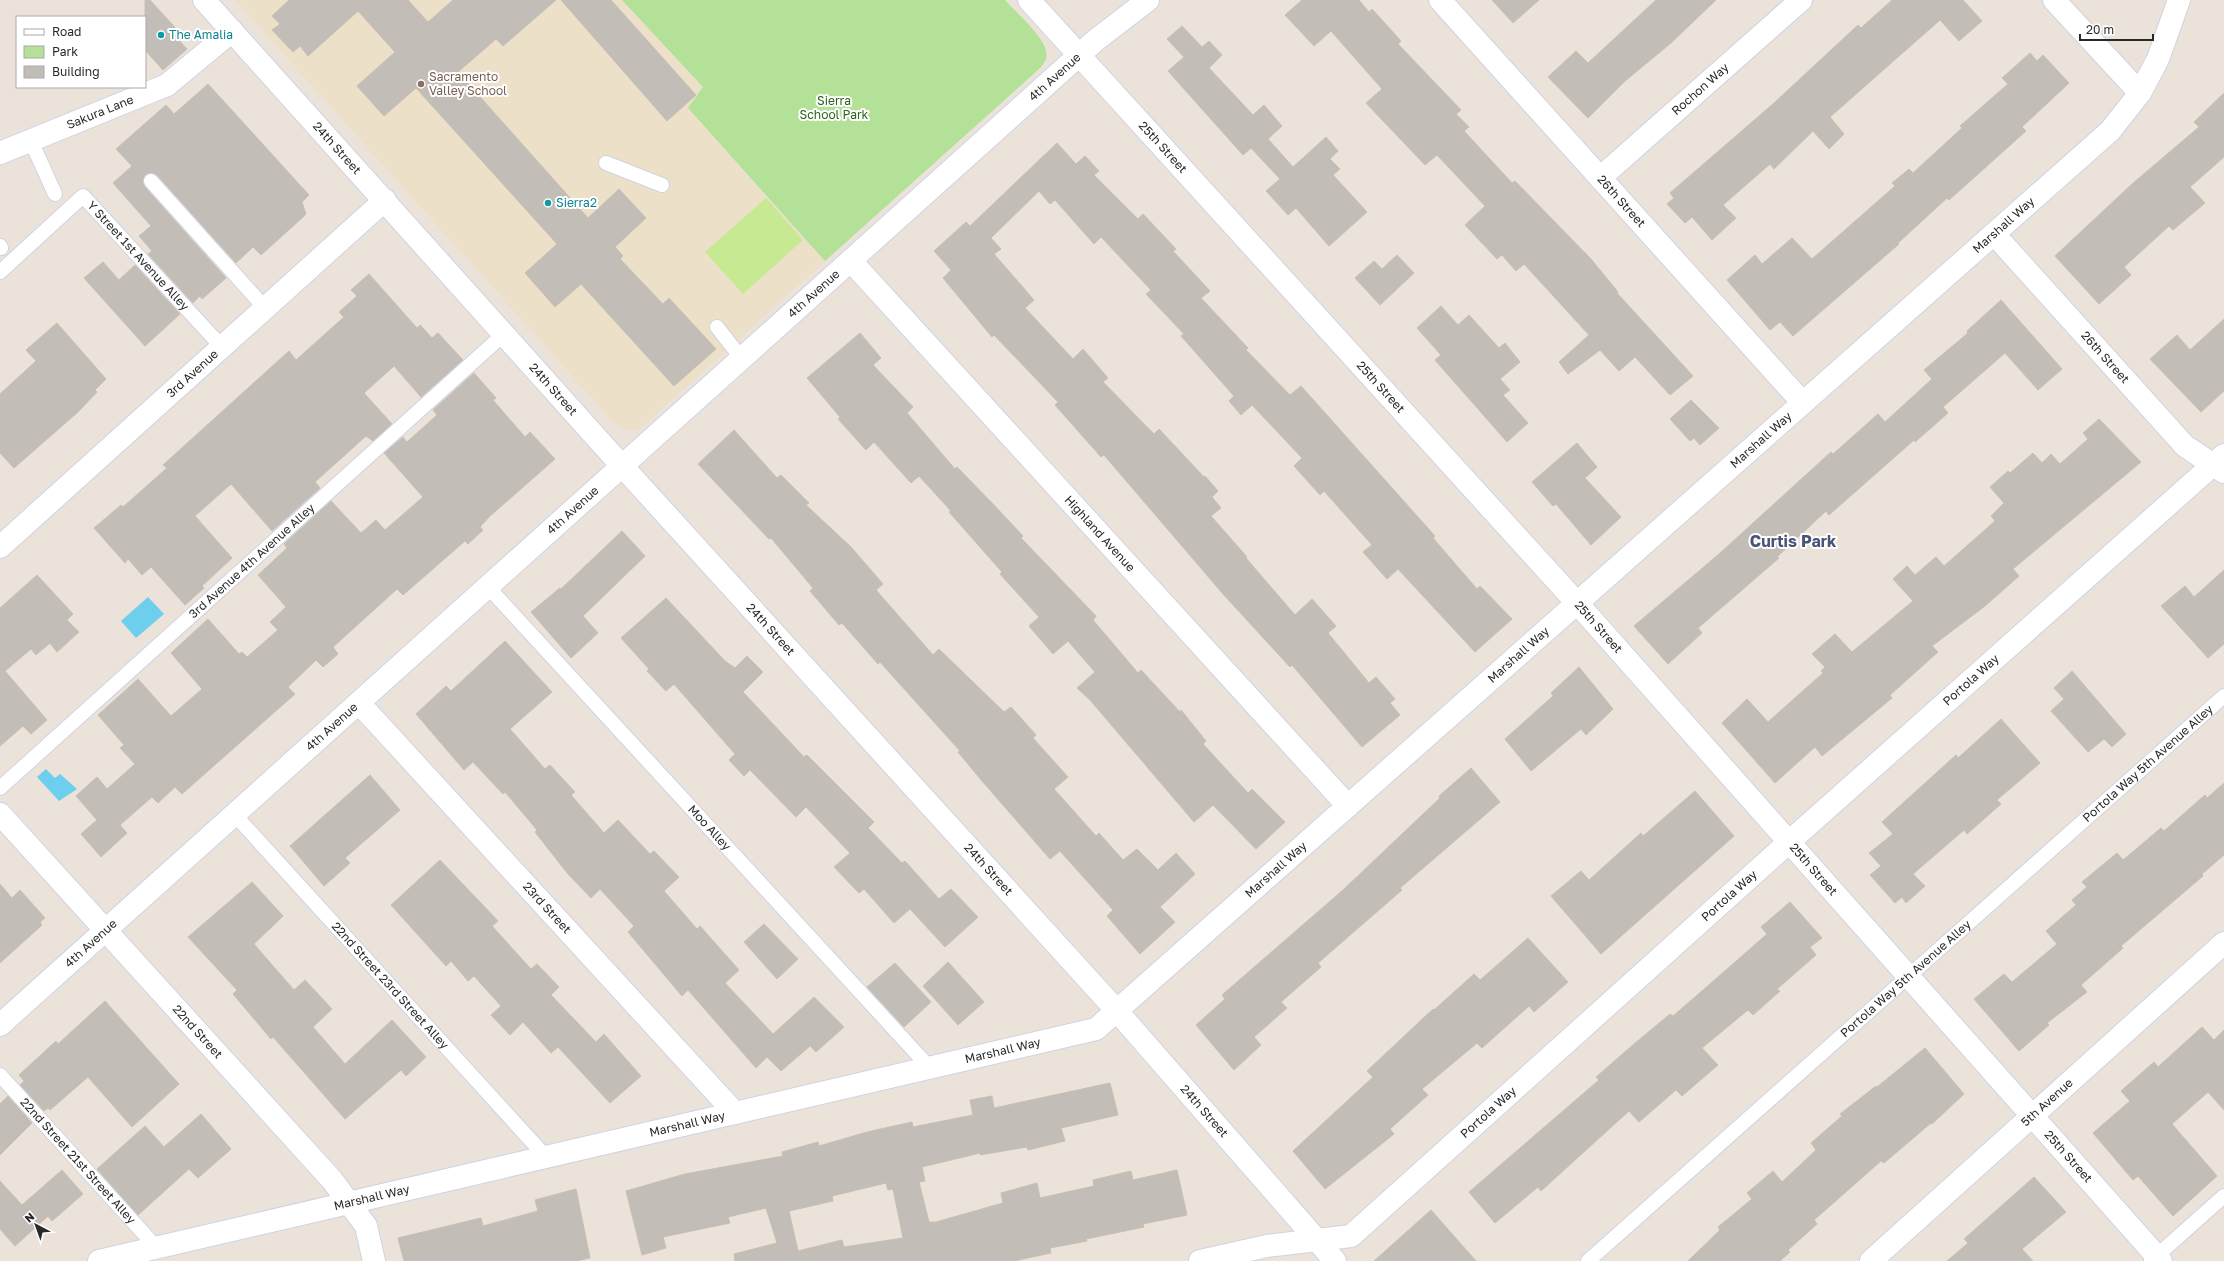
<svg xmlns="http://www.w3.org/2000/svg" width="2224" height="1261" viewBox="0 0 2224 1261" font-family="'Golos Text',sans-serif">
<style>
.education{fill:#ede0c9}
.green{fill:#b2e197}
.pitch{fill:#c6e992}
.water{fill:#6dceed}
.building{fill:#c3bdb7;stroke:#c6bfb4;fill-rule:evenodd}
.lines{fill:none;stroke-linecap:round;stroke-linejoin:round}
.lane-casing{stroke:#cfd3e1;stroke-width:16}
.street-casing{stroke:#cfd3e1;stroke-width:24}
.secondary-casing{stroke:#cfd3e1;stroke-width:24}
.lane{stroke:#fff;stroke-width:14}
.street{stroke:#fff;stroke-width:22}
.secondary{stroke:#fff;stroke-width:22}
.culture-dot{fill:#0f9aa8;stroke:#fff;stroke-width:1.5}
.education-dot{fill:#8d6e63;stroke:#fff;stroke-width:1.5}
.labels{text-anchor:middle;stroke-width:4;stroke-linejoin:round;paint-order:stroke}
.culture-label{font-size:12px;fill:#0d838f;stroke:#fff;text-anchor:start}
.education-label{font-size:12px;fill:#785e54;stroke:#fff;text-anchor:start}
.street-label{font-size:12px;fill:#282828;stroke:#fff}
.park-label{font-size:12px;fill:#2b641a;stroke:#fff}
.district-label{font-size:16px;font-weight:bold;fill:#4a5378;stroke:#fff}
</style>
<rect width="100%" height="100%" fill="#ebe3da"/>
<!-- education -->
<polygon class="education" points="235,0 622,0 703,87 688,109 825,261 643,426 637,430 625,430 616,425"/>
<!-- green -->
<path class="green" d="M622,0H1005C1015,11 1044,37 1046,51C1048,59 1044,64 1038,70L825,261L688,108L703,87Z"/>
<!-- pitch -->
<polygon class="pitch" points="766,198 803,240 743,294 705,252"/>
<!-- water -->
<g class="water">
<polygon points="148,597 164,614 136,638 121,621"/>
<polygon points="46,769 55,778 60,774 77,789 59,801 37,777"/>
</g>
<!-- building -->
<g class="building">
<polygon points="145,0 150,0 180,33 176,37 187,49 163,70 145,50"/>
<polygon points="289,0 408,0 428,22 453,0 556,0 503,46 496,39 458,72 588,218 619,189 646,218 615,247 623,256 620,259 663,304 669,298 716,349 674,386 581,284 555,307 525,273 557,244 416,88 384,116 357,86 395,52 358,11 308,56 300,46 293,52 272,30 280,24 272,16"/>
<polygon points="561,0 611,0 696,95 667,121"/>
<polygon points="1302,0 1359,0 1369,12 1372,9 1401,41 1398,44 1461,110 1456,114 1469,127 1464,131 1512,183 1515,181 1591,259 1618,292 1617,293 1693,376 1670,395 1635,357 1619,371 1600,350 1568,374 1559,362 1589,335 1524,264 1516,271 1502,255 1497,259 1465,225 1485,206 1437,155 1425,165 1366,103 1382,89 1331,31 1314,46 1285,15"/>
<polygon points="1492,0 1539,0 1513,23"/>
<polygon points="1656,0 1716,0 1671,43 1625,81 1588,118 1548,77 1576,51 1588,63"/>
<polygon points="1892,0 1963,0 1982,21 1959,41 1940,20 1830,117 1844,134 1829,149 1813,131 1774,169 1770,164 1723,205 1736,218 1712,240 1692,217 1685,223 1667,204 1674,198 1670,193 1774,103 1858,25 1861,28"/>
<polygon points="1182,26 1202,47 1209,41 1222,55 1209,68 1253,115 1264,105 1282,126 1268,139 1293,167 1326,137 1338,151 1330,159 1340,169 1333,175 1367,212 1329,246 1296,208 1288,215 1266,191 1280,179 1251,148 1243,155 1168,71 1184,57 1167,39"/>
<polygon points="2030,53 2037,61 2043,55 2069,83 2022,127 2026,131 1949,200 1947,198 1898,243 1899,244 1793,336 1780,322 1770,330 1727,280 1755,255 1762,264 1792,238 1812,259 1895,186 1892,183 1909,169 1913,173 1962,128 1960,126 2008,84 2002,78"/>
<polygon points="208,84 309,195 302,202 306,214 302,218 261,255 253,247 236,263 157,175 150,173 145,175 143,182 145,187 226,278 202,299 200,296 193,303 148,254 152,251 139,236 151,226 113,183 132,166 116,149 166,105 174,114"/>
<polygon points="2224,93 2224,157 2190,187 2205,203 2173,230 2169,226 2124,267 2131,275 2099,304 2055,256 2132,184 2199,127 2194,122"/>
<polygon points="1057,143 1076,164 1085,156 1099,171 1094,175 1138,219 1143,214 1176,249 1173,251 1210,291 1201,298 1248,348 1246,350 1290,395 1301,386 1435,536 1433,538 1477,589 1480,586 1512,619 1475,652 1398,569 1387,579 1363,552 1372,545 1324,491 1320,495 1294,466 1302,458 1252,405 1241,415 1229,401 1234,396 1181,336 1184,334 1146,294 1151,290 1101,237 1094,244 1055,200 1050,204 1039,191 991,238 1001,249 994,254 1034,300 1025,308 1073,359 1083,349 1108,378 1103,382 1154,434 1159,429 1204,477 1205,476 1218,491 1212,497 1221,508 1211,516 1247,557 1246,558 1295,615 1312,599 1336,626 1328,633 1369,683 1376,677 1395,699 1390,703 1400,715 1362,747 1292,665 1290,667 1223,594 1104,455 1101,457 1055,405 1058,402 994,335 992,337 943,278 951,270 934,251 966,222 970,226"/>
<polygon points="1397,255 1414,273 1380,305 1355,278 1374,261 1382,269"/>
<polygon points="103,262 119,280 135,265 180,314 145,346 84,278"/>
<polygon points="369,274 417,328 420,325 432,338 438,333 463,360 421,397 394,366 364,393 392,424 373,441 366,436 315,482 320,488 272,531 231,484 195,516 232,558 202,586 204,588 185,605 151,567 142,575 128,559 125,563 94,528 121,505 123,507 167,468 163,465 289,351 296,360 344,317 339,312 357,296 351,290"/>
<polygon points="2001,300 2062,369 2038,390 2005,353 1943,407 1948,413 1915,442 1914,440 1829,515 1826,511 1777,557 1779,558 1698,628 1702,633 1668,664 1634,626 1719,554 1831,452 1833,454 1878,414 1885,422 1932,379 1924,370 1968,333 1967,331"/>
<polygon points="1441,306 1458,325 1469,315 1499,348 1505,343 1520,362 1500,379 1510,390 1503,395 1528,423 1507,442 1435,360 1441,355 1417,328"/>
<polygon points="2224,319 2224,391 2201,412 2150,359 2177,335 2190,350"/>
<polygon points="57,323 106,379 95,390 97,392 78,412 14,468 0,453 0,394 36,361 26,350"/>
<polygon points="860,333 881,358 873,365 913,407 907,413 955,469 957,467 993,504 1023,536 1021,538 1096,616 1093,620 1138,673 1141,670 1180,712 1181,710 1206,741 1203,744 1248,793 1252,789 1285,822 1256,849 1213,805 1194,822 1090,700 1077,688 1095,672 1068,641 1053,654 1029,626 1039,617 1000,574 1002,572 949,512 951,511 919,476 911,483 874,442 866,450 838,419 840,417 807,378"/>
<polygon points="474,373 496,398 493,400 525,437 530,432 555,459 489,517 480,527 483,530 468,544 465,541 403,595 397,589 333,647 338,654 323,667 316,660 288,687 295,694 182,794 175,787 158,803 152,797 120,825 127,833 101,857 81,834 97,820 76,796 97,777 107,789 135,764 120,748 124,745 98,715 138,679 171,716 202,689 171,653 208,619 239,654 242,652 247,657 278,630 270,622 286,607 258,575 287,548 284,544 331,501 361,533 376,520 385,530 423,497 384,453 403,437 407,442 437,415 433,410"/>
<polygon points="1691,400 1719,428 1700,445 1694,438 1690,441 1670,419"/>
<polygon points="2099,419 2141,462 2013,569 2019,576 1985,606 1932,646 1938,652 1890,695 1892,698 1822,756 1815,747 1775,783 1722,723 1747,699 1768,722 1823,673 1821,671 1825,667 1812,654 1835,634 1852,652 1913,601 1893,579 1907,566 1915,575 1936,557 1944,566 1995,521 1991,516 2004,503 1990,487 2008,471 2010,473 2033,453 2042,463 2051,454 2060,464 2088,439 2083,433"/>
<polygon points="734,430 777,478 781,475 809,503 806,505 851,547 883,584 876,590 933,655 939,649 1004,712 1011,707 1036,735 1033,738 1068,777 1054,789 1096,836 1099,833 1123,860 1137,849 1158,870 1176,853 1195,874 1160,907 1175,922 1140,954 1107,916 1113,910 1060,851 1050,859 982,781 958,752 960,751 880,662 878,664 842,623 839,625 810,591 813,588 771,538 769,539 698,464"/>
<polygon points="1577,443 1597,467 1585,478 1621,517 1591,545 1556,504 1553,506 1532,482"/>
<polygon points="622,531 645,556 583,616 598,633 571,658 531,612 560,588 561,589"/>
<polygon points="2224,570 2224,644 2208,658 2161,606 2185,586 2194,597"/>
<polygon points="37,575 73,614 67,620 79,632 57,652 50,643 36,655 31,649 5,671 47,720 31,734 23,726 0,746 0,608"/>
<polygon points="666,598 725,661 735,668 747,656 763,672 743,692 804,757 807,755 874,822 868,828 902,863 905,861 939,899 951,889 978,917 945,947 910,909 894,923 864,889 859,893 834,867 850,853 806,807 796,817 750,770 744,776 729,760 735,754 674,684 666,691 647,671 649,669 621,638"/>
<polygon points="505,641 552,692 510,729 545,769 550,765 575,792 571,795 604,833 618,820 650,854 654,851 679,877 664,891 697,929 700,926 739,970 725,983 773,1034 814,997 844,1027 816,1052 810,1046 781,1071 767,1057 756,1068 688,990 682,996 628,932 634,926 600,889 591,898 568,874 535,832 537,830 505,792 503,794 473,762 464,770 416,714 446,686 451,691"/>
<polygon points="1579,667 1613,709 1586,735 1581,729 1531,771 1505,739 1553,696 1551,693"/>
<polygon points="2072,671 2126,734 2112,747 2104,739 2088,752 2051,711 2064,699 2054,688"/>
<polygon points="2001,719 2040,763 1997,800 2001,804 1967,834 1964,830 1913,874 1925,886 1906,903 1902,897 1895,903 1870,875 1881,866 1869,853 1893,834 1882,822 1956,755 1958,758"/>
<polygon points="1471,768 1500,802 1400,888 1402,890 1318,963 1321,967 1281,1002 1287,1008 1254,1037 1261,1045 1234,1070 1196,1025 1225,999 1222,995 1343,890 1440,798 1439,796"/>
<polygon points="370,775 400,810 345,858 350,863 324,886 290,846"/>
<polygon points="2224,783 2224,855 2202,874 2203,876 2121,946 2123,948 2081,985 2087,992 2047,1023 2049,1025 2019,1051 1974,999 2004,974 2012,982 2057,944 2046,931 2076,905 2072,900 2087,887 2082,882 2117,853 2123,860 2161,828 2164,831 2205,795 2207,798"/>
<polygon points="1695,791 1734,836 1601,954 1551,896 1581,871 1589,880 1641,833 1643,836"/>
<polygon points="440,860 498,921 492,926 531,969 537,964 559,987 551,995 596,1042 604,1034 641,1076 610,1103 558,1047 551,1053 523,1022 510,1035 491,1015 501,1006 474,976 468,981 451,961 446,966 391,905"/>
<polygon points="252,882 283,916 254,944 294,990 305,980 332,1009 313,1027 345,1064 392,1020 426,1057 406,1076 401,1070 345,1119 273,1037 271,1039 233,994 237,990 188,937"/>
<polygon points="0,884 12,898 20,890 45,918 40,922 42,925 0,963"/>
<polygon points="1790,902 1822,938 1810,947 1816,955 1777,989 1780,991 1753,1015 1748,1010 1702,1048 1718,1065 1682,1096 1676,1090 1639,1122 1629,1111 1541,1191 1538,1187 1495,1223 1469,1192 1599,1080 1596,1077 1634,1044 1670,1014 1673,1016 1718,977 1767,934 1761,927"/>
<polygon points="764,924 798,959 777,979 744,942"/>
<polygon points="1528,938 1568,982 1534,1012 1529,1006 1482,1048 1477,1043 1422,1089 1428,1095 1390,1129 1394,1134 1325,1189 1293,1151 1373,1077 1367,1071 1433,1009 1434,1010 1474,974 1480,980"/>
<polygon points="948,962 984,1002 958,1025 923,986"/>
<polygon points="895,963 931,1002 904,1027 867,987"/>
<polygon points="105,1001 179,1084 132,1127 88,1077 50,1110 48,1108 44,1111 20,1085 24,1081 19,1075 56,1041 58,1044"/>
<polygon points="2202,1027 2214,1040 2224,1030 2224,1110 2208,1092 2172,1124 2217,1176 2173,1216 2138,1176 2133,1180 2093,1133 2130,1101 2121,1091 2154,1062 2158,1067"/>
<polygon points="1925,1048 1964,1094 1932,1124 1931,1123 1884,1163 1881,1161 1814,1220 1817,1224 1788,1250 1790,1252 1780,1261 1688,1261 1720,1230 1718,1227 1752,1199 1747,1193 1773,1171 1782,1182 1816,1150 1811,1143 1842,1116 1840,1114 1876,1086 1877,1087"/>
<path d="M1110,1083L1118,1115L1061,1128L1065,1141L1028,1150L1027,1147L980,1155V1153L922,1167L925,1181L919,1182L929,1222H936L1003,1203L1001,1193L1037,1183L1040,1198L1094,1186L1093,1180L1131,1171L1133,1180L1177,1170L1187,1215L1143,1224L1144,1227L1086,1239L1087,1241L1050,1248L1051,1253L1014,1261H735L734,1254L777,1243L766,1208L728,1217L730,1223L663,1237L666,1248L642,1255L626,1191L685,1174L783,1156L782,1152L818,1142L819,1146L867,1132L912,1122L913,1127L973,1115L970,1100L992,1096L994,1108ZM886,1183L888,1190L893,1189L903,1238L844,1247L842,1240L798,1251L789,1211L833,1201L832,1196Z"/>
<polygon points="8,1096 32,1123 0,1155 0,1104"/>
<polygon points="201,1114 231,1149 198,1178 189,1169 138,1215 97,1169 145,1126 164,1147"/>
<polygon points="62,1170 83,1194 52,1221 48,1216 15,1246 0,1229 0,1181 22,1205"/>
<polygon points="2034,1177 2066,1212 2022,1249 2033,1261 1947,1261 1968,1243 1964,1239"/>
<polygon points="576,1189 590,1258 576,1261 404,1261 398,1238 481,1218 483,1226 538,1211 535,1200"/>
<polygon points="1431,1210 1476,1261 1374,1261"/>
</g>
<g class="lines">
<!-- lane casing -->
<g class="lane-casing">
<g id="lane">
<polyline points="31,141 55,194"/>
<polyline points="606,163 662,185"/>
<polyline points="151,181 264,307"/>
<polyline points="0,246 1,248"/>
<path id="s1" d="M0,272L83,196L221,346"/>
<polyline points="717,327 742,359"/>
<path id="s2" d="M488,587L930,1068"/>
<path id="s3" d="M0,788L504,334"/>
<path id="s4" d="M234,814L546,1157"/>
<path id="s5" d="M0,1075L156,1247"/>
<path id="s6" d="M1588,1261L2224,696"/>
<polyline points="2151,1261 2224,1196"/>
</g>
</g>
<!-- street casing -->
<g class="street-casing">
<g id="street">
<path id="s7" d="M204,0L604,446L1117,1011L1335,1261"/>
<path id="s8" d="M1029,0L1577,603L2161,1261"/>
<path id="s9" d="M1440,0L1803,403"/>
<polyline points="2054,0 2140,93"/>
<path id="s10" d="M0,153L167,85L232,31"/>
<path id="s11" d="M1600,178L1801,0"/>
<path id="s12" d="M1994,234L2185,446L2224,472"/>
<path id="s13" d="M851,261L1348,806"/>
<path id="s14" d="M0,547L385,200"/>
<path id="s15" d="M359,703L735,1113"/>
<path id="s16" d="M0,814L332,1180L366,1226L374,1261"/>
<path id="s17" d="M0,1025L1096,40L1148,0"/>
<path id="s18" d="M99,1261L1096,1029L2110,131L2140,93L2158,59L2179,0"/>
<path id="s19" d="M1200,1261L1267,1246L1351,1236L1789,842L2224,455"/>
</g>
</g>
<!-- secondary casing -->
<g class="secondary-casing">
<g id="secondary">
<path id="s20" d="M1871,1261L2224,943"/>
</g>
</g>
<!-- lane -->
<use href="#lane" class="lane"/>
<!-- street -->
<use href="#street" class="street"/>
<!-- secondary -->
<use href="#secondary" class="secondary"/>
</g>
<!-- markers -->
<g class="culture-dot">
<circle cx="161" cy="35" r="4"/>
<circle cx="548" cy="203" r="4"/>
</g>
<circle class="education-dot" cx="421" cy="84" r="4"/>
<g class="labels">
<!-- culture labels -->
<g class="culture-label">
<text x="169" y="39">The Amalia</text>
<text x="556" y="207">Sierra2</text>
</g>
<!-- education labels -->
<g class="education-label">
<text x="429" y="81">Sacramento<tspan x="429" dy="14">Valley School</tspan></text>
</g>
<!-- street labels -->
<g class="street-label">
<text dy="4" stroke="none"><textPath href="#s17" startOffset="1418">4th Avenue</textPath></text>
<text dy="4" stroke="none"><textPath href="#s11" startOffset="134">Rochon Way</textPath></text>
<text dy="4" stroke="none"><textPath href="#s10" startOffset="108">Sakura Lane</textPath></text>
<text dy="4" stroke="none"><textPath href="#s7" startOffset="199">24th Street</textPath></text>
<text dy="4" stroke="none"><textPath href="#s8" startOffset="199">25th Street</textPath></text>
<text dy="4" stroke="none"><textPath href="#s9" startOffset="271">26th Street</textPath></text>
<text dy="4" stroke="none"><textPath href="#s18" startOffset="2236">Marshall Way</textPath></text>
<text dy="4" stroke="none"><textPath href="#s1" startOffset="194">Y Street 1st Avenue Alley</textPath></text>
<text dy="4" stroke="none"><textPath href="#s17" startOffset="1094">4th Avenue</textPath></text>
<text dy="4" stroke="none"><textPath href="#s12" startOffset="166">26th Street</textPath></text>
<text dy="4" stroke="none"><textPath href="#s14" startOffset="259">3rd Avenue</textPath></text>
<text dy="4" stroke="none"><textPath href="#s8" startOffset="523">25th Street</textPath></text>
<text dy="4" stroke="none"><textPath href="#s7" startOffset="523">24th Street</textPath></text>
<text dy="4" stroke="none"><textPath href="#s18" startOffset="1912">Marshall Way</textPath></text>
<text dy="4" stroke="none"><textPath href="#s17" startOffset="770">4th Avenue</textPath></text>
<text dy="4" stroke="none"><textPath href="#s13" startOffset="369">Highland Avenue</textPath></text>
<text dy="4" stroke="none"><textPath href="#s3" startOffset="339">3rd Avenue 4th Avenue Alley</textPath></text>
<text dy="4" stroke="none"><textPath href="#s8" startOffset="847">25th Street</textPath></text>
<text dy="4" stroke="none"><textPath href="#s7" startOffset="847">24th Street</textPath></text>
<text dy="4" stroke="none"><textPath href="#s18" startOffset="1588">Marshall Way</textPath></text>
<text dy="4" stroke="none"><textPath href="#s19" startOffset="986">Portola Way</textPath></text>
<text dy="4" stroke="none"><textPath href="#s17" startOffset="446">4th Avenue</textPath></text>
<text dy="4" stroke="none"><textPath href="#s6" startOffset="749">Portola Way 5th Avenue Alley</textPath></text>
<text dy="4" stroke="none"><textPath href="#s2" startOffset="327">Moo Alley</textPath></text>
<text dy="4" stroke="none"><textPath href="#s7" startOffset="1171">24th Street</textPath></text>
<text dy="4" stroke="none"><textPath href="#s8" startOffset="1171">25th Street</textPath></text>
<text dy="4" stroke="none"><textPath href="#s18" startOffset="1264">Marshall Way</textPath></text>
<text dy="4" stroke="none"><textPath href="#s19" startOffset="662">Portola Way</textPath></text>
<text dy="4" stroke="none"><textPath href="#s15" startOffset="278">23rd Street</textPath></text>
<text dy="4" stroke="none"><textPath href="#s17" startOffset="122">4th Avenue</textPath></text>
<text dy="4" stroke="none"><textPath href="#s6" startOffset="425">Portola Way 5th Avenue Alley</textPath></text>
<text dy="4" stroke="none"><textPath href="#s4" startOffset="232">22nd Street 23rd Street Alley</textPath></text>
<text dy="4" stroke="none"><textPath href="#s16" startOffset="294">22nd Street</textPath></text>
<text dy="4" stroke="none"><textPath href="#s18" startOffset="928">Marshall Way</textPath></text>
<text dy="4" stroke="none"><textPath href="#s20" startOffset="237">5th Avenue</textPath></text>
<text dy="4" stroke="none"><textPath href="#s7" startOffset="1495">24th Street</textPath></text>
<text dy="4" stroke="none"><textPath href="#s19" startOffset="338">Portola Way</textPath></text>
<text dy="4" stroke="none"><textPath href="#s18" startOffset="604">Marshall Way</textPath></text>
<text dy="4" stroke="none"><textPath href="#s8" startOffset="1555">25th Street</textPath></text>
<text dy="4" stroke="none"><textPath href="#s5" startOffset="116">22nd Street 21st Street Alley</textPath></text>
<text dy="4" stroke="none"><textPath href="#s18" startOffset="280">Marshall Way</textPath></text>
</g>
<!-- park labels -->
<g class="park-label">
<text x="834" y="105">Sierra<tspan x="834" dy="14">School Park</tspan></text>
</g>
<!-- district labels -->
<g class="district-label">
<text x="1793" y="547">Curtis Park</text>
</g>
</g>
<!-- legend -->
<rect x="16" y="16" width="130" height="72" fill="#ffffff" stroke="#a9a9a9"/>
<rect x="24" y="29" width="20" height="6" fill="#ffffff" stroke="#a9a9a9"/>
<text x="52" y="36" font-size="12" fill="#282828">Road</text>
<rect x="24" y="46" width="20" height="12" fill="#b2e197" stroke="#a9a9a9"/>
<text x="52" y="56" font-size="12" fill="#282828">Park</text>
<rect x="24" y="66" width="20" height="12" fill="#c3bdb7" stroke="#a9a9a9"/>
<text x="52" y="76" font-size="12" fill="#282828">Building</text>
<!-- north arrow -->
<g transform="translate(36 1225) rotate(319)" stroke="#ffffff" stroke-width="3" paint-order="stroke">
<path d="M0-3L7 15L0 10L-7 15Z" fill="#282828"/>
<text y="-6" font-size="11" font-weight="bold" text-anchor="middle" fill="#282828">N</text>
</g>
<!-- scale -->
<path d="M2080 34v6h73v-6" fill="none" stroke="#282828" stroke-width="2"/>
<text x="2086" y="34" font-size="12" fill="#282828" stroke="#ffffff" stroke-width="3" paint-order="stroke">20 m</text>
</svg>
